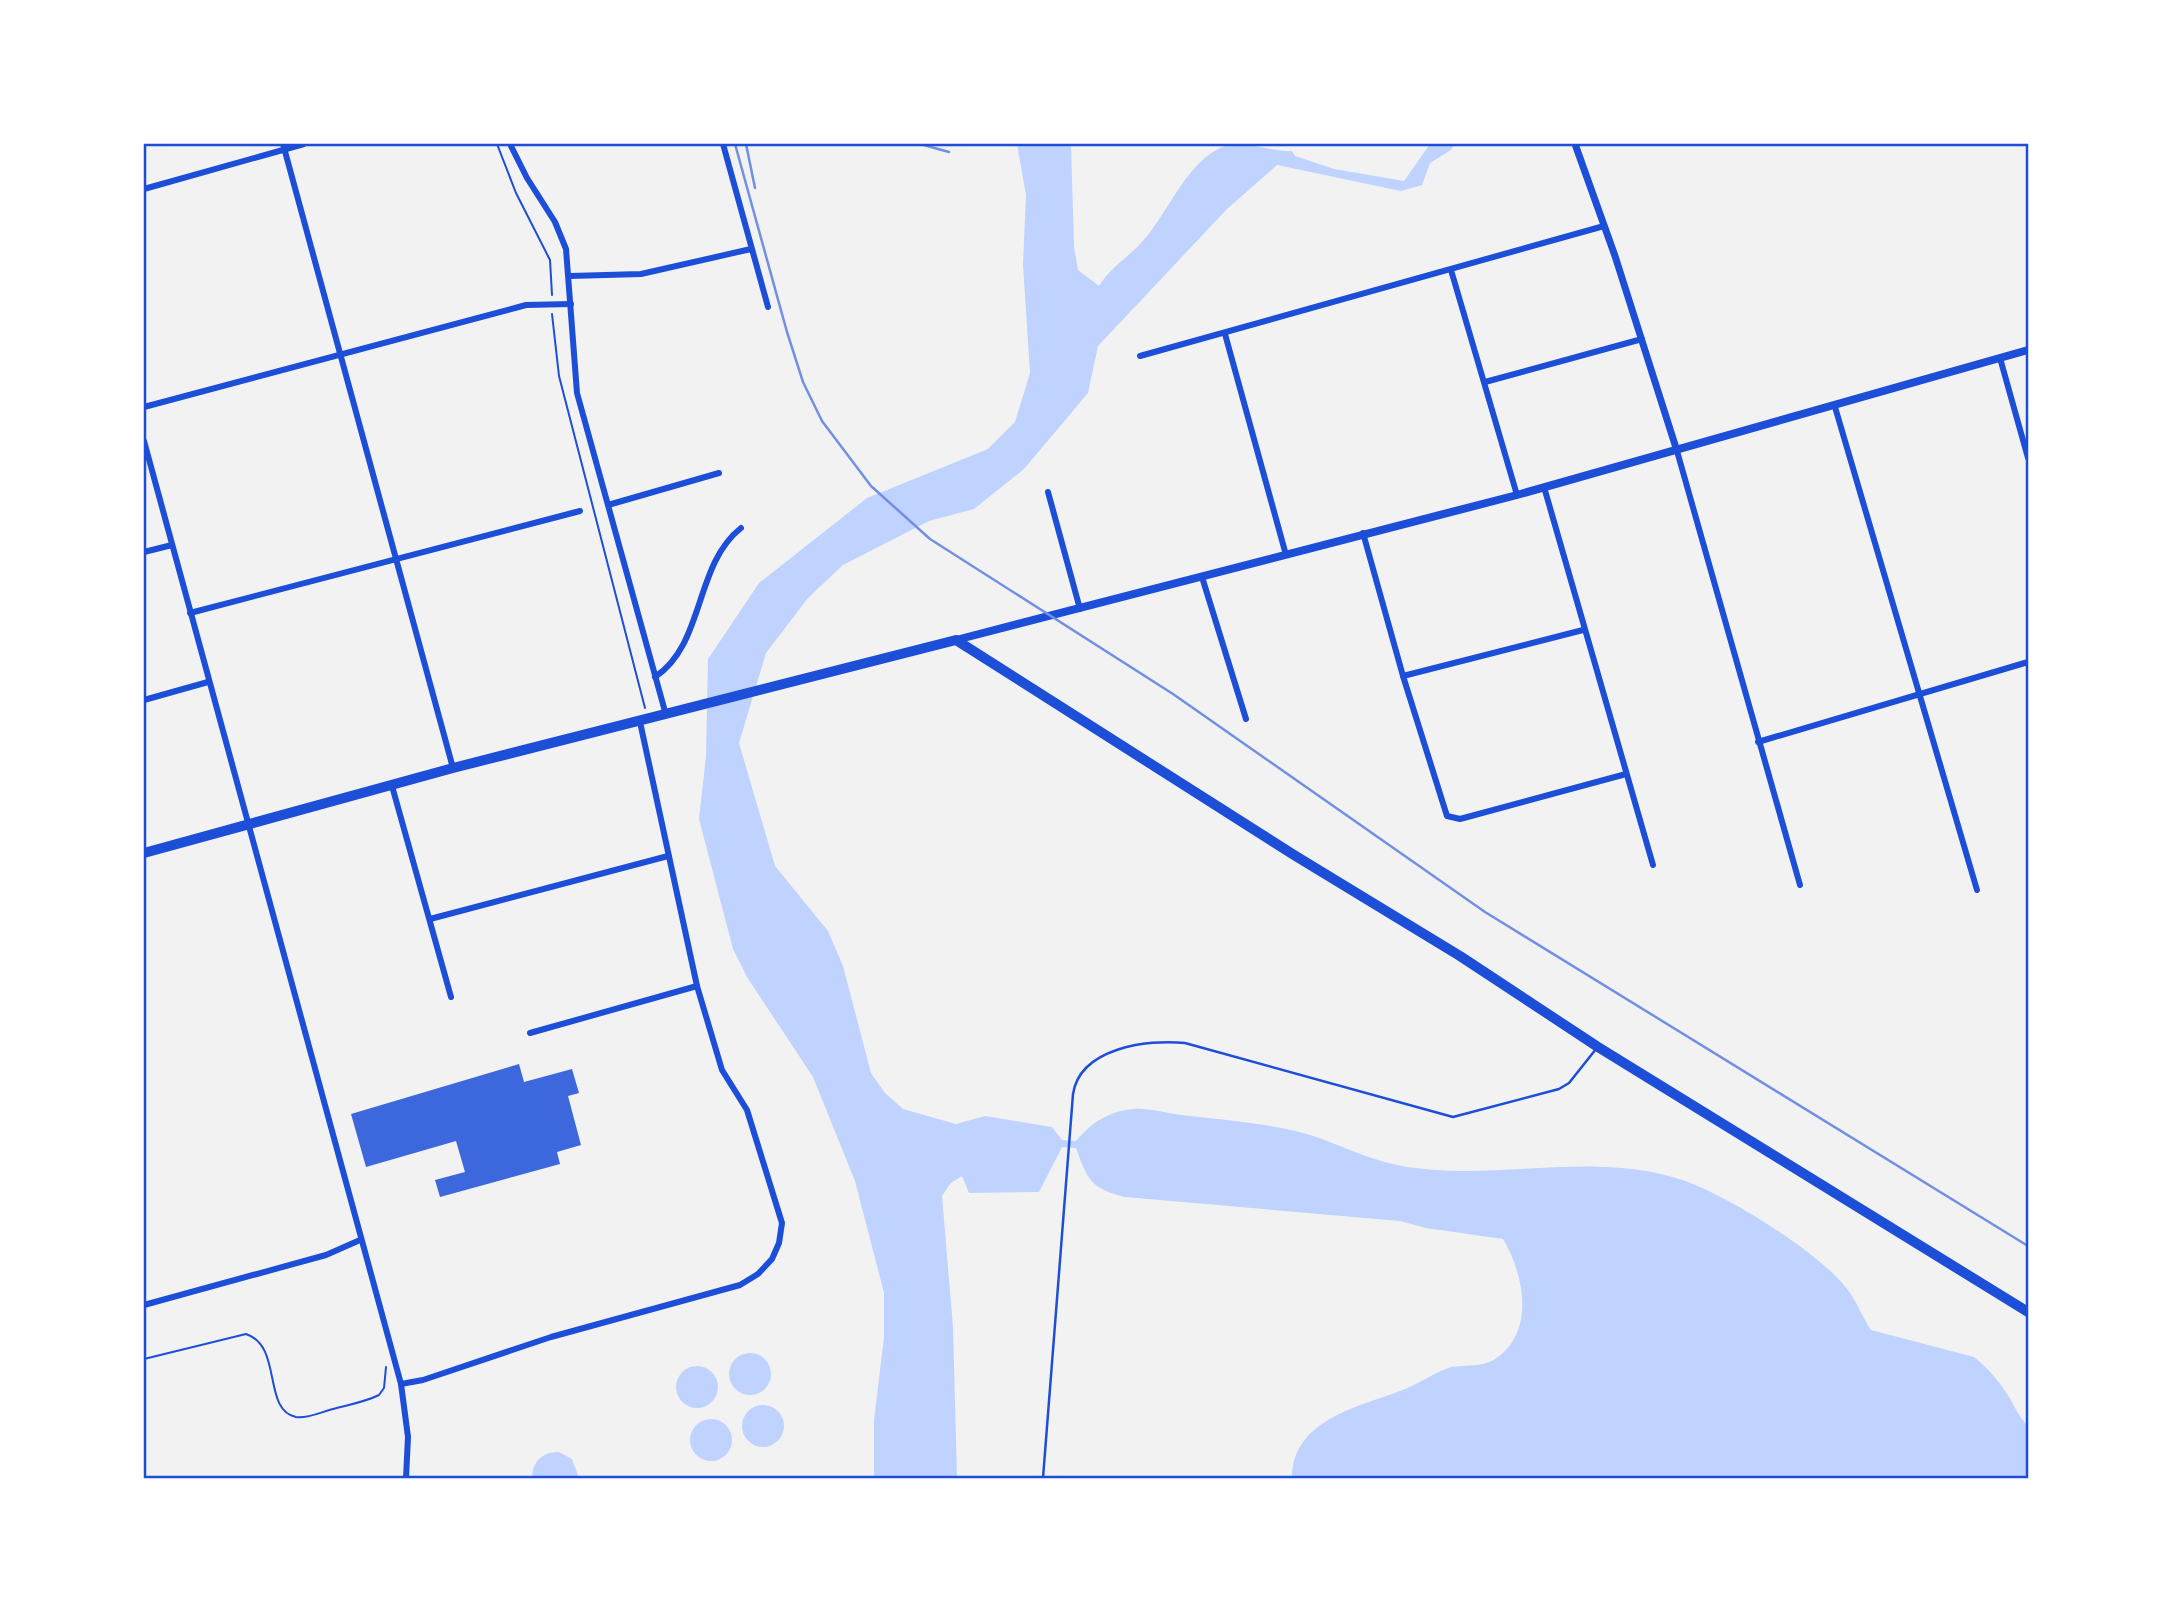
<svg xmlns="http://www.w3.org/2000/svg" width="2172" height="1622" viewBox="0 0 2172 1622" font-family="'Space Grotesk',sans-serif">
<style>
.water{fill:#bfd3fe}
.building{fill:#3d67dc}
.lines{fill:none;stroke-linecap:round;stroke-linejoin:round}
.path{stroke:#1d4ed8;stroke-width:2}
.service{stroke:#1d4ed8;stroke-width:2.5}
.minor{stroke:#1d4ed8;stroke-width:6}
.tertiary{stroke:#1d4ed8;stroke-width:7}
.secondary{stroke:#1d4ed8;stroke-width:8}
.primary{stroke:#1d4ed8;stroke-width:10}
.rail{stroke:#7290e2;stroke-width:2.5}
.neatline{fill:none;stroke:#1d4ed8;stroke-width:2.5}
</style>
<rect width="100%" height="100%" fill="#f2f2f2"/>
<!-- water -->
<g class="water">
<path d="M1017,144H1071L1074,247L1078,270L1099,286C1111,267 1126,259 1140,244C1168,216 1186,158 1228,145C1242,141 1274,152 1292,151L1295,156L1334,169L1404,181L1430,144H1454L1451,150L1430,163L1422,185L1401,191L1277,165L1227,209L1098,346L1088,393L1024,469L974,509L929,521L843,565L808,598L766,653L739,743L775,866L828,931L843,966L871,1073L885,1093L903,1109L956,1124L985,1116L1052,1127L1062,1140L1076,1141C1092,1122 1109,1111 1134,1109C1149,1108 1166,1113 1181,1115C1223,1120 1283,1124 1322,1139C1351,1150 1376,1162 1407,1167C1505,1182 1606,1146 1700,1187C1741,1205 1821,1254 1847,1289C1857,1301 1862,1317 1871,1330L1974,1357C1988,1368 1999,1381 2009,1397C2016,1408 2018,1417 2028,1425V1478H1292C1292,1420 1358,1407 1400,1391C1417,1385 1432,1374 1448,1368C1462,1364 1483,1368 1495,1359C1536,1332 1524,1274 1503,1239L1426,1228L1400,1221L1125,1197C1091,1189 1087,1179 1076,1148L1062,1147L1039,1192L969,1193L962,1176L951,1183L942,1196L953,1327L957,1478H874V1420L884,1337V1293L855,1181L813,1077L747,977L733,949L699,819L706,756L708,659L759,583L867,498L988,449L1015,422L1030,373L1023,265L1026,195Z"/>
<circle cx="750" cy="1374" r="21"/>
<circle cx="697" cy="1387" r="21"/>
<circle cx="763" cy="1426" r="21"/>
<circle cx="711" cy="1440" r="21"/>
<path d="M559,1452L572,1459L579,1478H532C532,1462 542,1452 559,1452Z"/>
</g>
<!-- building -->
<polygon class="building" points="519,1064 524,1082 572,1069 579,1093 568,1096 581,1145 557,1152 560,1164 440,1197 435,1180 465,1172 456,1141 366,1167 351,1114"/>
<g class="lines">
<!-- path -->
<g class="path">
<polyline points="497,144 516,193 550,260 552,295"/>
<polyline points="552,314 559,376 645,708"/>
<path d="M144,1359L246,1334C283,1346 262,1410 296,1417C307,1419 321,1412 333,1409C348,1405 365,1402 379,1395L384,1388L386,1367"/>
</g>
<!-- service -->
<path class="service" d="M1043,1478L1073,1094C1080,1048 1147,1039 1185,1043L1453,1117L1559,1089L1569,1083L1596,1049"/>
<!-- minor -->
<g class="minor">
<polyline points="283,144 453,768"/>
<polyline points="510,144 527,178 555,222 566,249 577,393 666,715"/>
<polyline points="723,144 768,307"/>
<polyline points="144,189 304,144"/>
<polyline points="1451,270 1517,495"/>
<polyline points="570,276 641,274 751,249"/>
<polyline points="1225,334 1286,555"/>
<polyline points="1140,356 1604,226"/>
<polyline points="2000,358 2028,458"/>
<polyline points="1485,382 1642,339"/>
<polyline points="144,407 526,305 571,304"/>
<polyline points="1835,407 1977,890"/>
<polyline points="144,441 401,1384 408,1437 406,1478"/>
<polyline points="1677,451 1800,885"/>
<polyline points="1544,487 1653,865"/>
<polyline points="1048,492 1080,609"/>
<polyline points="608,505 719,473"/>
<polyline points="1363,533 1403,676 1447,816 1460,819 1626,774"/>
<polyline points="144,552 172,545"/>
<polyline points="1202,577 1246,719"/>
<polyline points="190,613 580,511"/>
<polyline points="1403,676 1583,630"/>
<path d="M655,677C705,644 694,565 741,528"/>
<polyline points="144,700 208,682"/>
<polyline points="1758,742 2028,662"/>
<polyline points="392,786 451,997"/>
<polyline points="430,919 668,856"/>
<polyline points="530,1033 697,986"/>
<polyline points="144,1305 326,1255 360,1240"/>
<polyline points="401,1384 423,1380 551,1337 740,1285 758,1274 772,1259 779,1243 782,1223 747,1110 722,1070 697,986 640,722"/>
</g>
<!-- tertiary -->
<polyline class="tertiary" points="1575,144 1615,256 1677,451"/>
<!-- secondary -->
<polyline class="secondary" points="956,640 1517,495 2028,350"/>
<!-- primary -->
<polyline class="primary" points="144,853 453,768 956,640 1294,855 1460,956 1598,1047 2028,1312"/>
<!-- rail -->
<g class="rail">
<polyline points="735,144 787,332 803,382 822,421 871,486 930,539 1173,694 1485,912 2028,1246"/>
<polyline points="746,144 755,188"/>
<polyline points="920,144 949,152"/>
</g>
</g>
<!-- border -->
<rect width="2172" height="1622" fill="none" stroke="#ffffff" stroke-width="290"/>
<rect x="145" y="145" width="1882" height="1332" class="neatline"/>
</svg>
